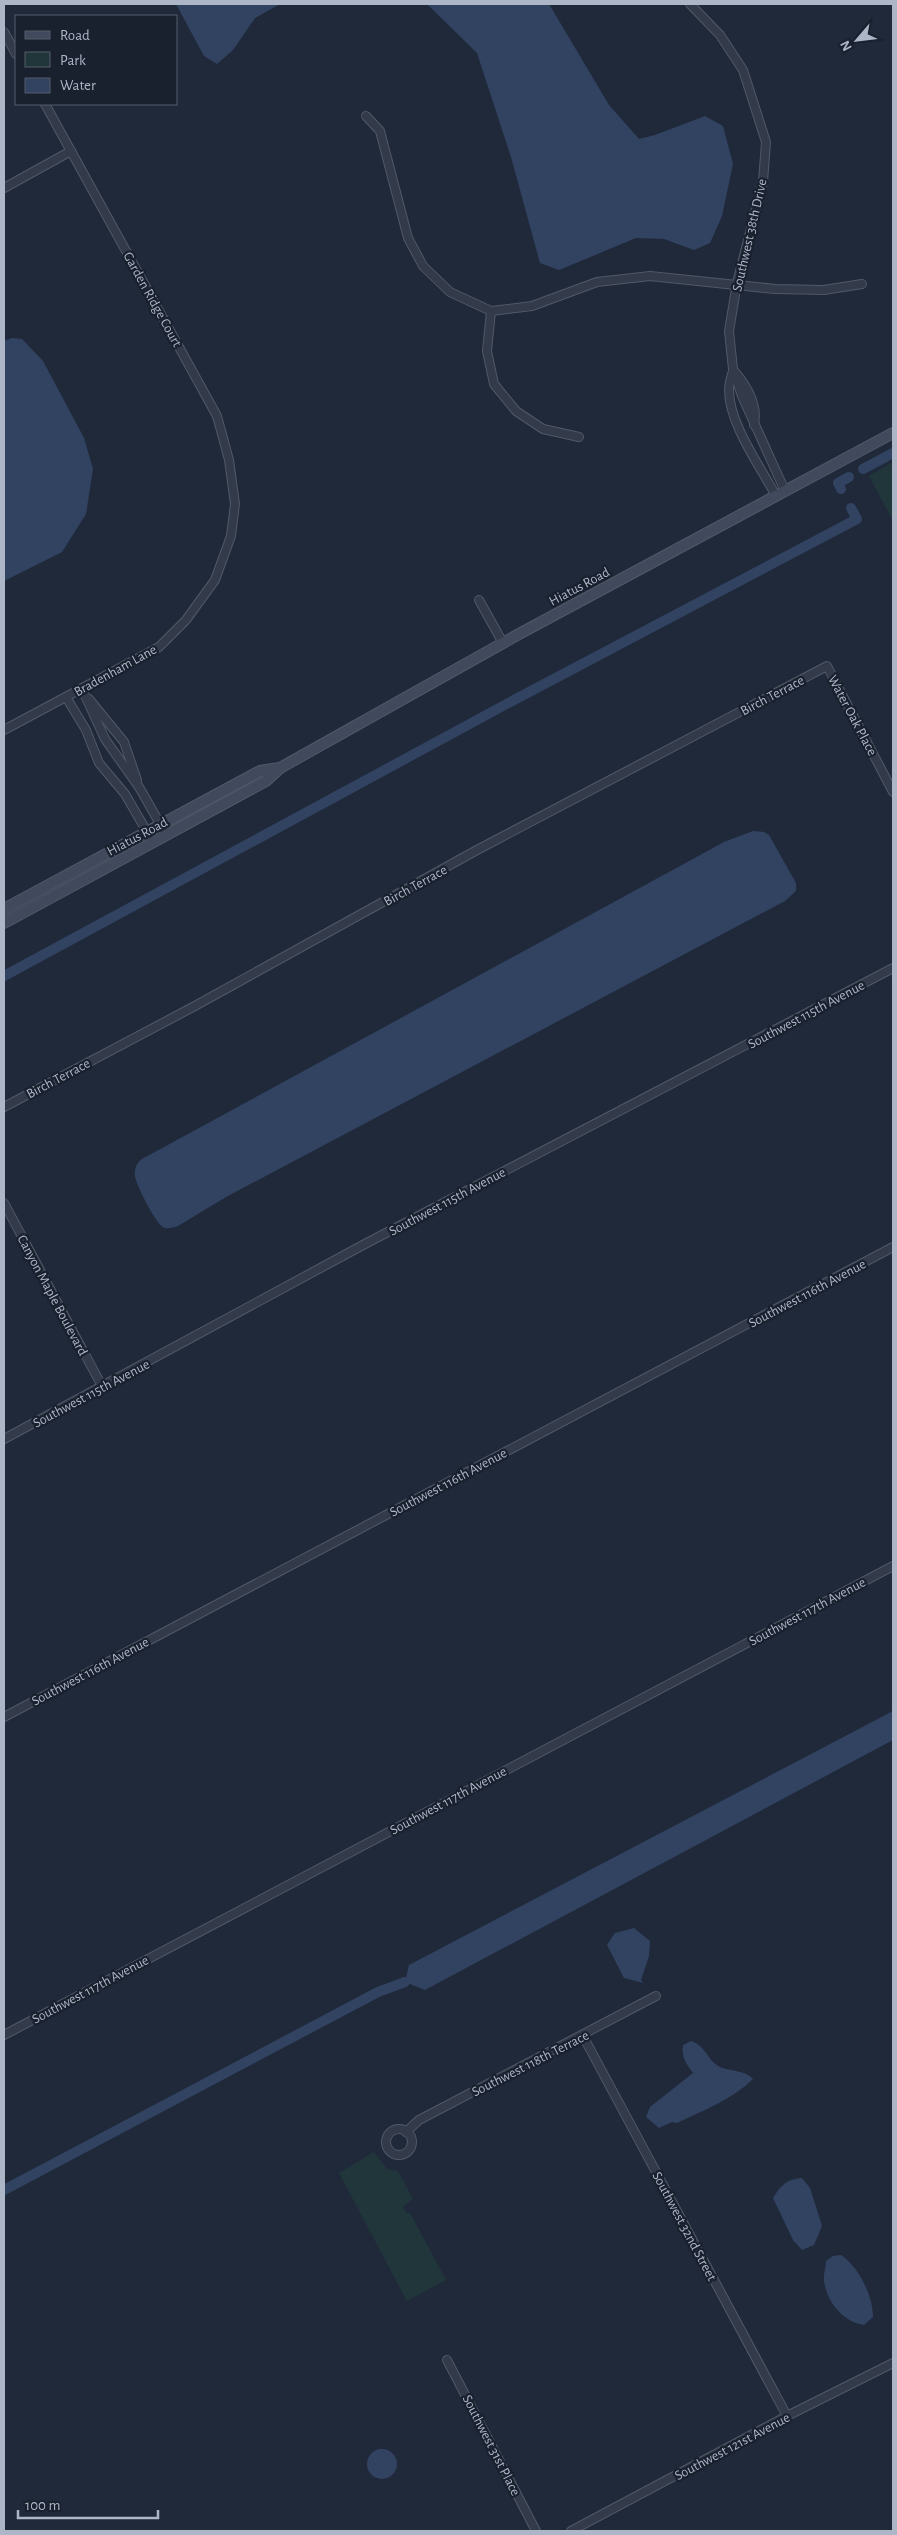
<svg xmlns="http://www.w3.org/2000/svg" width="897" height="2535" viewBox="0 0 897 2535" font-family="'Alegreya Sans',sans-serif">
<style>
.green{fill:#21363b}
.water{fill:#324362}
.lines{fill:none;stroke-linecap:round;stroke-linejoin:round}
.canal{stroke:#324362;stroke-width:10}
.street-casing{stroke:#505968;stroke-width:10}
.secondary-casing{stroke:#505968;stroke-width:12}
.street{stroke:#333b4a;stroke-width:8}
.secondary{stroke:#414a5d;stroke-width:10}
.labels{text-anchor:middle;stroke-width:4.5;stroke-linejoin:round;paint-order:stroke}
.street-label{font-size:14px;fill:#adb6c7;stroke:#19202e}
</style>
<rect width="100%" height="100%" fill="#1f293a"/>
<!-- green -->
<g class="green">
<polygon points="893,462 893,521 869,476"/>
<polygon points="374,2152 387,2169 398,2171 413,2199 403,2206 407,2214 410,2213 446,2280 407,2301 339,2173"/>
</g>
<!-- water -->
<g class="water">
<polygon points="176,4 280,4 255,18 233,50 217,64 204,56"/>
<polygon points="427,4 549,4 609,105 639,139 655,135 705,116 723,126 733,164 722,216 710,243 694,250 664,239 636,238 559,270 540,263 511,157 477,53"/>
<polygon points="12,338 22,339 43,361 84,438 93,469 86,514 62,552 4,581 4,341"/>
<path d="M753,831L764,832L769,835L796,883V891L785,901L226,1197L178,1226C173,1227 168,1230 163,1227C155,1222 136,1185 135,1176C134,1168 137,1163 142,1159L724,842Z"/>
<polygon points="893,1711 893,1740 425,1990 405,1982 409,1965"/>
<polygon points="634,1928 650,1941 649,1956 641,1980 643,1983 624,1978 607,1945 615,1933"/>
<path d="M691,2041C706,2046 707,2060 720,2067C731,2072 743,2069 753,2079C731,2100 704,2110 677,2123L672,2122L659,2128L646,2117L650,2107L693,2073C686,2063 681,2057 683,2045Z"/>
<path d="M802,2178L810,2188L822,2226L814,2245L802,2250L793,2240L773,2198C781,2185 787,2179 802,2178Z"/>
<path d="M841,2255C859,2267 873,2296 873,2317L864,2325C843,2322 827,2302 824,2281C823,2275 826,2267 826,2261L833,2256Z"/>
<circle cx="382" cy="2464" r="15"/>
</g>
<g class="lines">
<!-- canal -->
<g class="canal">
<polyline points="863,469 893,453"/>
<polyline points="841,489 838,483 849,477"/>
<polyline points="4,976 514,700 857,519 851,508"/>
<polyline points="4,2190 378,1992 405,1982"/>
</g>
<!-- street casing -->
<g class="street-casing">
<g id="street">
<polyline points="690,4 720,35 743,70 766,142 763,182 737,283 729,331 733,369 742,396 785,491"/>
<polyline points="4,32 16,54"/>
<polyline points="366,116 380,131 408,238 423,266 450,292 491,311"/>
<polyline points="4,188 71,151"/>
<polyline points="491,311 532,306 597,282 650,276 775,289 824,290 862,284"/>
<polyline points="491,311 487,351 494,384 516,411 543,429 579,437"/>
<path d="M733,371C731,377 729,384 729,390C729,424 760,466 776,496"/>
<path d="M736,373C748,388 758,405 754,425"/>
<polyline points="479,600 503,643"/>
<polyline points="82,689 105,739 139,787 163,829"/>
<polyline points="66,697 86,730 99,763 125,794 150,837"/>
<polyline points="89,699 124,742 137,780"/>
<polyline points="4,730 159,647 186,620 215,580 231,536 235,504 229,460 217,416 45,104"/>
<polyline points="4,1107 193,1007 477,850 827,666 893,792"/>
<polyline points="4,1203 103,1388"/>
<polyline points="4,1439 363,1245 893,968"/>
<polyline points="4,1717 893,1247"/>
<polyline points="4,2035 893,1566"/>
<polyline points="583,2036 787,2416"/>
<circle cx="399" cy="2142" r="13"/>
<polyline points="406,2132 419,2120 656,1996"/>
<polyline points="447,2360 536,2531"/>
<polyline points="571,2531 787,2416 893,2363"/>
</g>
</g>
<!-- secondary casing -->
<g class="secondary-casing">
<g id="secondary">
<polyline points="4,909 260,771 279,768"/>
<polyline points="4,923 266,781 280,768 519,634 893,433"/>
</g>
</g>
<!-- street -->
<use href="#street" class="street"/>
<!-- secondary -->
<use href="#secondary" class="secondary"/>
</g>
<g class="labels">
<!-- street labels -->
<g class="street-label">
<text transform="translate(749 235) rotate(-77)" y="5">Southwest 38th Drive</text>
<text transform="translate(153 299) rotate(61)" y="5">Garden Ridge Court</text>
<text transform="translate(579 586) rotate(-28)" y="5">Hiatus Road</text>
<text transform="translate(115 670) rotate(-29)" y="5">Bradenham Lane</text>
<text transform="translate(772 695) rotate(-28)" y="5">Birch Terrace</text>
<text transform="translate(853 715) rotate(62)" y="5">Water Oak Place</text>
<text transform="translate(137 836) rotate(-28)" y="5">Hiatus Road</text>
<text transform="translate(415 885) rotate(-29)" y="5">Birch Terrace</text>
<text transform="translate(806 1014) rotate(-28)" y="5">Southwest 115th Avenue</text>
<text transform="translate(58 1078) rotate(-28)" y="5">Birch Terrace</text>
<text transform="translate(447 1201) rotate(-28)" y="5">Southwest 115th Avenue</text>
<text transform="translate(807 1293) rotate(-28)" y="5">Southwest 116th Avenue</text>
<text transform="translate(53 1295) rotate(62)" y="5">Canyon Maple Boulevard</text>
<text transform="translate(91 1393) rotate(-28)" y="5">Southwest 115th Avenue</text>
<text transform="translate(448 1482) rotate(-28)" y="5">Southwest 116th Avenue</text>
<text transform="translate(807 1611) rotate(-28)" y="5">Southwest 117th Avenue</text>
<text transform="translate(90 1671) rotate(-28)" y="5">Southwest 116th Avenue</text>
<text transform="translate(448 1800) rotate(-28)" y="5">Southwest 117th Avenue</text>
<text transform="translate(90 1989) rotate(-28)" y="5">Southwest 117th Avenue</text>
<text transform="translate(530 2063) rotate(-27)" y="5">Southwest 118th Terrace</text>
<text transform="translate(685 2226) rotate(62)" y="5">Southwest 32nd Street</text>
<text transform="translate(492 2445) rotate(63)" y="5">Southwest 31st Place</text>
<text transform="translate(732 2446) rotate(-28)" y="5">Southwest 121st Avenue</text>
</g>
</g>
<!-- border -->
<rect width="897" height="2535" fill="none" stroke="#adb6c7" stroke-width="10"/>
<!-- legend -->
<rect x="15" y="15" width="162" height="90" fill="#19202e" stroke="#545c6b"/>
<rect x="25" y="31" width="25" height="8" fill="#414a5d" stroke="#545c6b"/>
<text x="60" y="40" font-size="15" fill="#adb6c7">Road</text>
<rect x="25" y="52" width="25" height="15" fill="#21363b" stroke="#545c6b"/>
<text x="60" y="65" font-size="15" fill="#adb6c7">Park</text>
<rect x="25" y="78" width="25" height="15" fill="#324362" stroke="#545c6b"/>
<text x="60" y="90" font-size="15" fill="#adb6c7">Water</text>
<!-- north arrow -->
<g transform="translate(857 40) rotate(242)" stroke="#19202e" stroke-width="4" paint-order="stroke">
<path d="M0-4L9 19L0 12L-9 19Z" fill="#adb6c7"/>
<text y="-8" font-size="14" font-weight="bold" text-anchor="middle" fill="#adb6c7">N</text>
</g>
<!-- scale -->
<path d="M18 2510v8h140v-8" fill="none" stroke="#adb6c7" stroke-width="2.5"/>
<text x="25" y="2510" font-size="15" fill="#adb6c7" stroke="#19202e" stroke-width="4" paint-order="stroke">100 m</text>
</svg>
